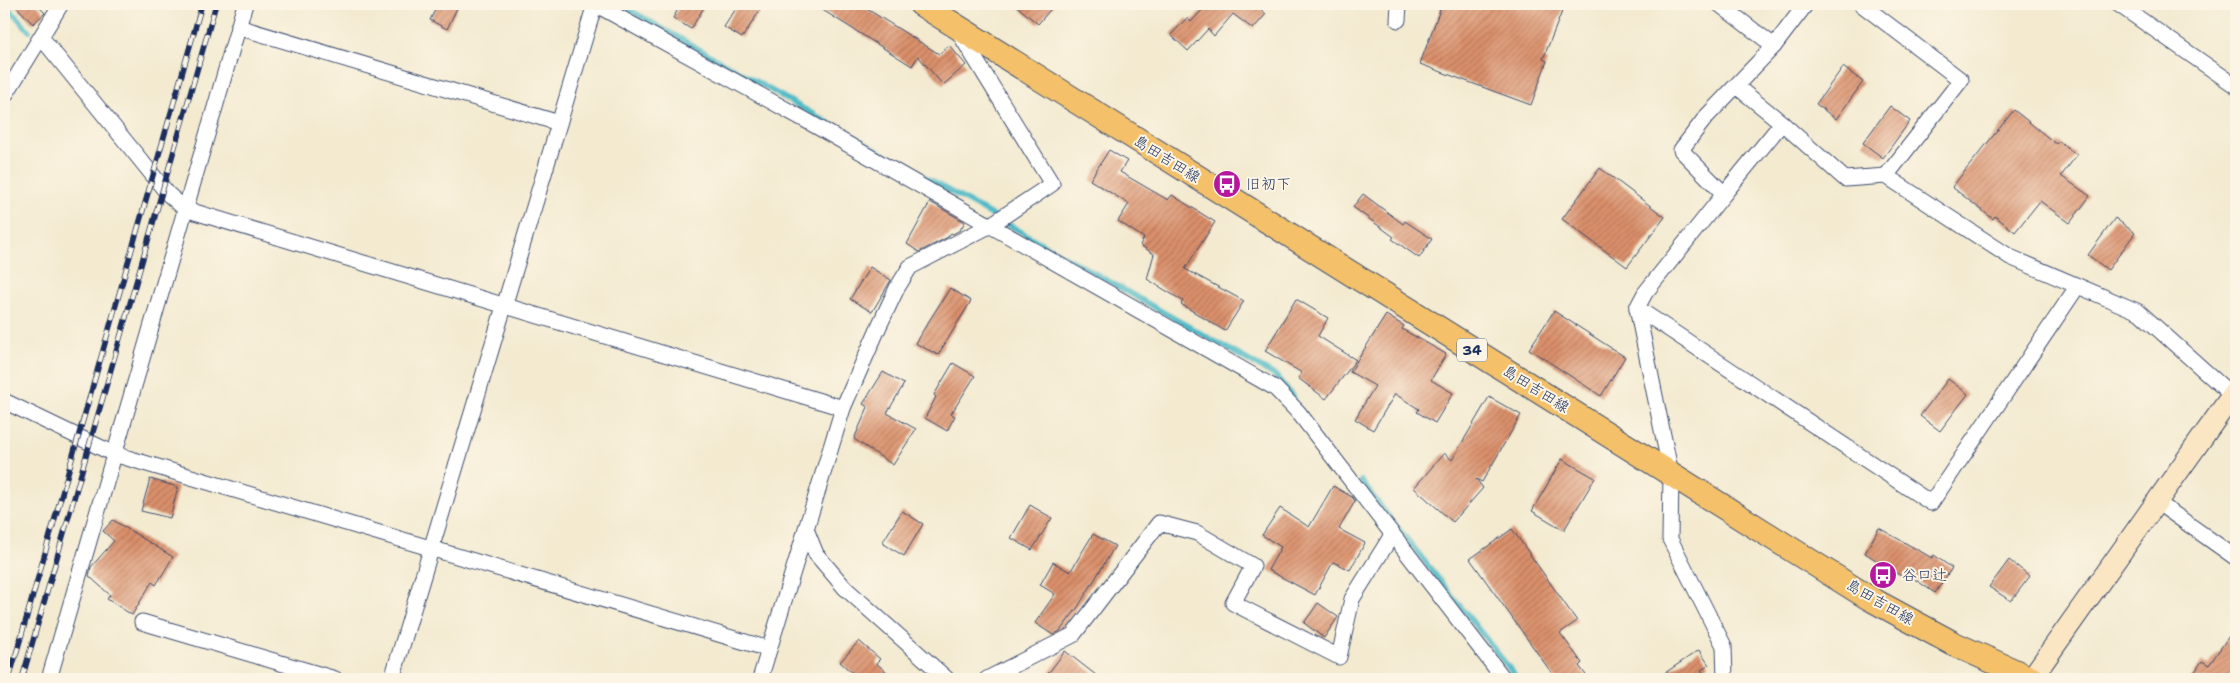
<svg xmlns="http://www.w3.org/2000/svg" width="2240" height="683" viewBox="0 0 2240 683" font-family="'Shantell Sans','Klee One',sans-serif">
<style>
.lines{fill:none;stroke-linecap:round;stroke-linejoin:round}
.stream{stroke:#4fbcc8;stroke-width:5.5}
.building{fill:url(#building-hatch)}
.street-casing{stroke:#3b4b6f;stroke-width:17}
.secondary-casing{stroke:#3b4b6f;stroke-width:23}
.primary-casing{stroke:#3b4b6f;stroke-width:26}
.street{stroke:#fff;stroke-width:15}
.secondary{stroke:#fbe6c4;stroke-width:21}
.primary{stroke:#f4c16b;stroke-width:24}
.rail-casing{stroke:#1b2f5e;stroke-width:5.5}
.rail{stroke:#fcf5e5;stroke-width:4;stroke-dasharray:11;stroke-linecap:butt}
.labels{text-anchor:middle;stroke-width:4;stroke-linejoin:round;paint-order:stroke}
.shield{fill:#fcf5e5;stroke:#5e6a86;stroke-width:1}
.shield-label{font-size:14px;font-weight:bold;fill:#1b2f5e}
.street-label{font-size:15px;fill:#1b2f5e;stroke:#fcf5e5}
.poi-label{font-size:15px;fill:#1b2f5e;stroke:#fcf5e5;text-anchor:start}
</style>
<defs>
<pattern id="building-hatch" width="6" height="6" patternUnits="userSpaceOnUse" patternTransform="scale(1.25)"><rect width="6" height="6" fill="#db906a"/><path d="M-1 1l2-2M0 6l6-6M5 7l2-2" fill="none" stroke="#b1765a"/></pattern>
</defs>
<rect width="100%" height="100%" fill="#fcf5e5"/>
<filter id="ink" filterUnits="userSpaceOnUse"><feTurbulence type="fractalNoise" baseFrequency=".02" numOctaves="2"/><feDisplacementMap in="SourceGraphic" scale="10" xChannelSelector="R" yChannelSelector="G"/><feConvolveMatrix kernelMatrix="1 2 1 2 8 2 1 2 1" color-interpolation-filters="sRGB"/></filter>
<filter id="wash" filterUnits="userSpaceOnUse"><feTurbulence type="fractalNoise" baseFrequency=".0096" numOctaves="4" result="noise"/><feDisplacementMap in="SourceGraphic" scale="20" xChannelSelector="R" yChannelSelector="G"/><feGaussianBlur stdDeviation="1.12" result="paint"/><feColorMatrix in="noise" values="0 0 0 0 0 0 0 0 0 0 0 0 0 0 0 0 0 1.4 0 .05"/><feComposite in="paint" operator="in"/></filter>
<g filter="url(#wash)">
<rect width="100%" height="100%" fill="#f3ead0"/>
<g class="lines">
<!-- stream -->
<g class="stream">
<polyline points="5,4 29,31"/>
<polyline points="619,4 1276,376 1294,398"/>
<polyline points="1361,481 1518,679"/>
</g>
</g>
<g id="blocks">
<!-- building -->
<g class="building">
<polygon points="14,4 36,4 45,13 33,24"/>
<polygon points="438,4 459,4 447,29 430,20"/>
<polygon points="681,4 706,4 691,29 673,18"/>
<polygon points="739,4 764,4 742,38 724,27"/>
<polygon points="813,4 859,4 939,54 949,45 966,65 943,85 918,56 912,66"/>
<polygon points="1014,4 1055,4 1038,24"/>
<polygon points="1208,4 1255,4 1266,14 1253,29 1233,14 1214,36 1208,29 1188,51 1171,35 1187,18 1191,22"/>
<polygon points="1442,4 1565,4 1543,59 1547,61 1531,105 1420,64"/>
<polygon points="1843,67 1863,82 1836,119 1816,104"/>
<polygon points="1890,106 1910,121 1883,158 1863,143"/>
<polygon points="2014,110 2056,144 2059,141 2077,155 2061,176 2090,196 2070,223 2040,201 2015,232 1995,216 1993,219 1952,187"/>
<polygon points="1109,150 1127,161 1120,172 1168,200 1172,195 1215,222 1185,269 1244,301 1225,331 1181,304 1183,301 1147,279 1154,254 1140,245 1144,238 1118,221 1129,204 1090,180"/>
<polygon points="1600,168 1665,217 1627,267 1562,219"/>
<polygon points="1363,194 1403,224 1405,221 1432,239 1419,258 1392,239 1394,237 1353,207"/>
<polygon points="930,202 965,222 960,230 953,234 951,233 948,237 919,252 907,244"/>
<polygon points="2115,218 2135,233 2108,270 2088,255"/>
<polygon points="870,267 891,280 872,312 850,299"/>
<polygon points="950,288 971,301 938,355 915,343"/>
<polygon points="1296,299 1328,318 1318,336 1356,360 1326,399 1298,378 1302,373 1265,351"/>
<polygon points="1554,311 1625,357 1601,396 1529,349"/>
<polygon points="1386,315 1404,326 1402,329 1446,354 1431,380 1453,393 1435,423 1417,412 1419,409 1395,394 1373,430 1355,419 1375,386 1350,372"/>
<polygon points="953,363 975,376 951,414 955,416 947,431 925,418 936,397 934,395"/>
<polygon points="883,372 904,384 887,413 916,429 893,465 854,439 868,407 863,404"/>
<polygon points="1948,379 1968,394 1940,431 1920,416"/>
<polygon points="1489,397 1521,415 1482,482 1476,479 1483,488 1453,522 1414,488 1444,453 1452,460"/>
<polygon points="1562,459 1595,478 1564,530 1532,511"/>
<polygon points="150,479 178,487 170,518 141,511"/>
<polygon points="1333,486 1352,497 1355,501 1339,529 1365,543 1350,570 1333,562 1315,595 1268,570 1281,547 1262,535 1280,508 1309,527"/>
<polygon points="1030,505 1052,518 1032,550 1011,538"/>
<polygon points="902,511 923,524 904,556 882,543"/>
<polygon points="113,520 173,557 156,585 152,582 132,615 107,599 110,595 89,576 91,567 114,541 103,531"/>
<polygon points="1879,528 1932,558 1934,555 1952,568 1935,593 1907,574 1904,578 1865,553"/>
<polygon points="1512,529 1577,621 1560,633 1582,663 1579,666 1589,679 1556,679 1470,559"/>
<polygon points="1093,534 1115,546 1078,607 1060,631 1053,635 1035,623 1055,594 1040,585 1053,562 1070,572"/>
<polygon points="2009,560 2030,576 2011,601 1989,587"/>
<polygon points="1318,603 1338,617 1324,638 1304,623"/>
<polygon points="2236,626 2236,679 2190,679 2202,661 2209,665"/>
<polygon points="859,641 880,659 876,663 895,679 859,679 840,662"/>
<polygon points="1699,650 1709,665 1701,670 1707,679 1656,679"/>
<polygon points="1065,651 1101,679 1044,679"/>
</g>
</g>
</g>
<g filter="url(#ink)">
<use href="#blocks" fill-opacity="0" stroke="#3b4b6f" stroke-width="1"/>
<g class="lines">
<!-- street casing -->
<g class="street-casing">
<g id="street">
<polyline points="595,4 807,121 1275,388 1299,413 1504,679"/>
<polyline points="1719,4 1774,46"/>
<polyline points="1861,4 1961,80 1886,176 2010,257 2139,312 2236,399"/>
<polyline points="2118,4 2236,86"/>
<polyline points="1398,20 1399,4"/>
<polyline points="238,27 559,123"/>
<polyline points="41,37 168,194 185,209 843,408"/>
<polyline points="4,97 61,4"/>
<polyline points="1782,123 1845,179 1886,176"/>
<polyline points="1724,194 1782,123 1736,86"/>
<polyline points="1637,308 1931,503 2077,287"/>
<polyline points="4,401 114,454 769,649"/>
<polyline points="2157,502 2236,558"/>
<polyline points="142,622 335,679"/>
<polyline points="49,679 245,4"/>
<polyline points="392,679 595,4"/>
<polyline points="760,679 806,529"/>
<polyline points="947,679 845,588 816,554 806,529 843,408 880,324 897,288 910,267 989,226 1052,184 958,31"/>
<polyline points="987,679 1073,635 1159,523 1197,533 1253,566 1233,603 1339,657 1352,599 1392,535"/>
<polyline points="1725,679 1724,646 1670,539 1671,474 1637,308 1645,293 1724,194 1681,150 1706,117 1774,46 1806,4"/>
</g>
</g>
<!-- secondary casing -->
<g class="secondary-casing">
<polyline id="secondary" points="2031,679 2236,390"/>
</g>
<!-- primary casing -->
<g class="primary-casing">
<polyline id="primary" points="921,4 1869,598 1954,644 2032,679"/>
</g>
<!-- street -->
<use href="#street" class="street"/>
<!-- secondary -->
<use href="#secondary" class="secondary"/>
<!-- primary -->
<use href="#primary" class="primary"/>
<!-- rail casing -->
<g class="rail-casing">
<g id="rail">
<polyline points="9,679 202,4"/>
<polyline points="22,679 216,4"/>
</g>
</g>
<!-- rail -->
<use href="#rail" class="rail"/>
</g>
</g>
<!-- icons -->
<defs>
<g id="bus-disc" transform="scale(1.4375)"><circle r="9.5" fill="#b5179e" stroke="#fcf5e5"/><path d="M-5-6H5V4H4V6H2V4H-2V6H-4V4H-5ZM-3.5-4V0h7V-4ZM-3.5 1.2v1.5H-2V1.2ZM2 1.2v1.5H3.5V1.2Z" fill="#fff"/></g>
</defs>
<g fill-rule="evenodd">
<use href="#bus-disc" x="1227" y="184"/>
<use href="#bus-disc" x="1883" y="575"/>
</g>
<g class="labels">
<!-- shield labels -->
<rect class="shield" x="1457" y="338.5" width="30" height="23" rx="4"/>
<g class="shield-label">
<text x="1472" y="355">34</text>
</g>
<!-- street labels -->
<g class="street-label">
<text transform="translate(1167 159) rotate(32)" y="5">島田吉田線</text>
<text transform="translate(1536 389) rotate(32)" y="5">島田吉田線</text>
<text transform="translate(1880 602) rotate(30)" y="5">島田吉田線</text>
</g>
<!-- poi labels -->
<g class="poi-label">
<text x="1246" y="189">旧初下</text>
<text x="1902" y="580">谷口辻</text>
</g>
</g>
<!-- margin -->
<rect width="2240" height="683" fill="none" stroke="#fcf5e5" stroke-width="20"/>
</svg>
